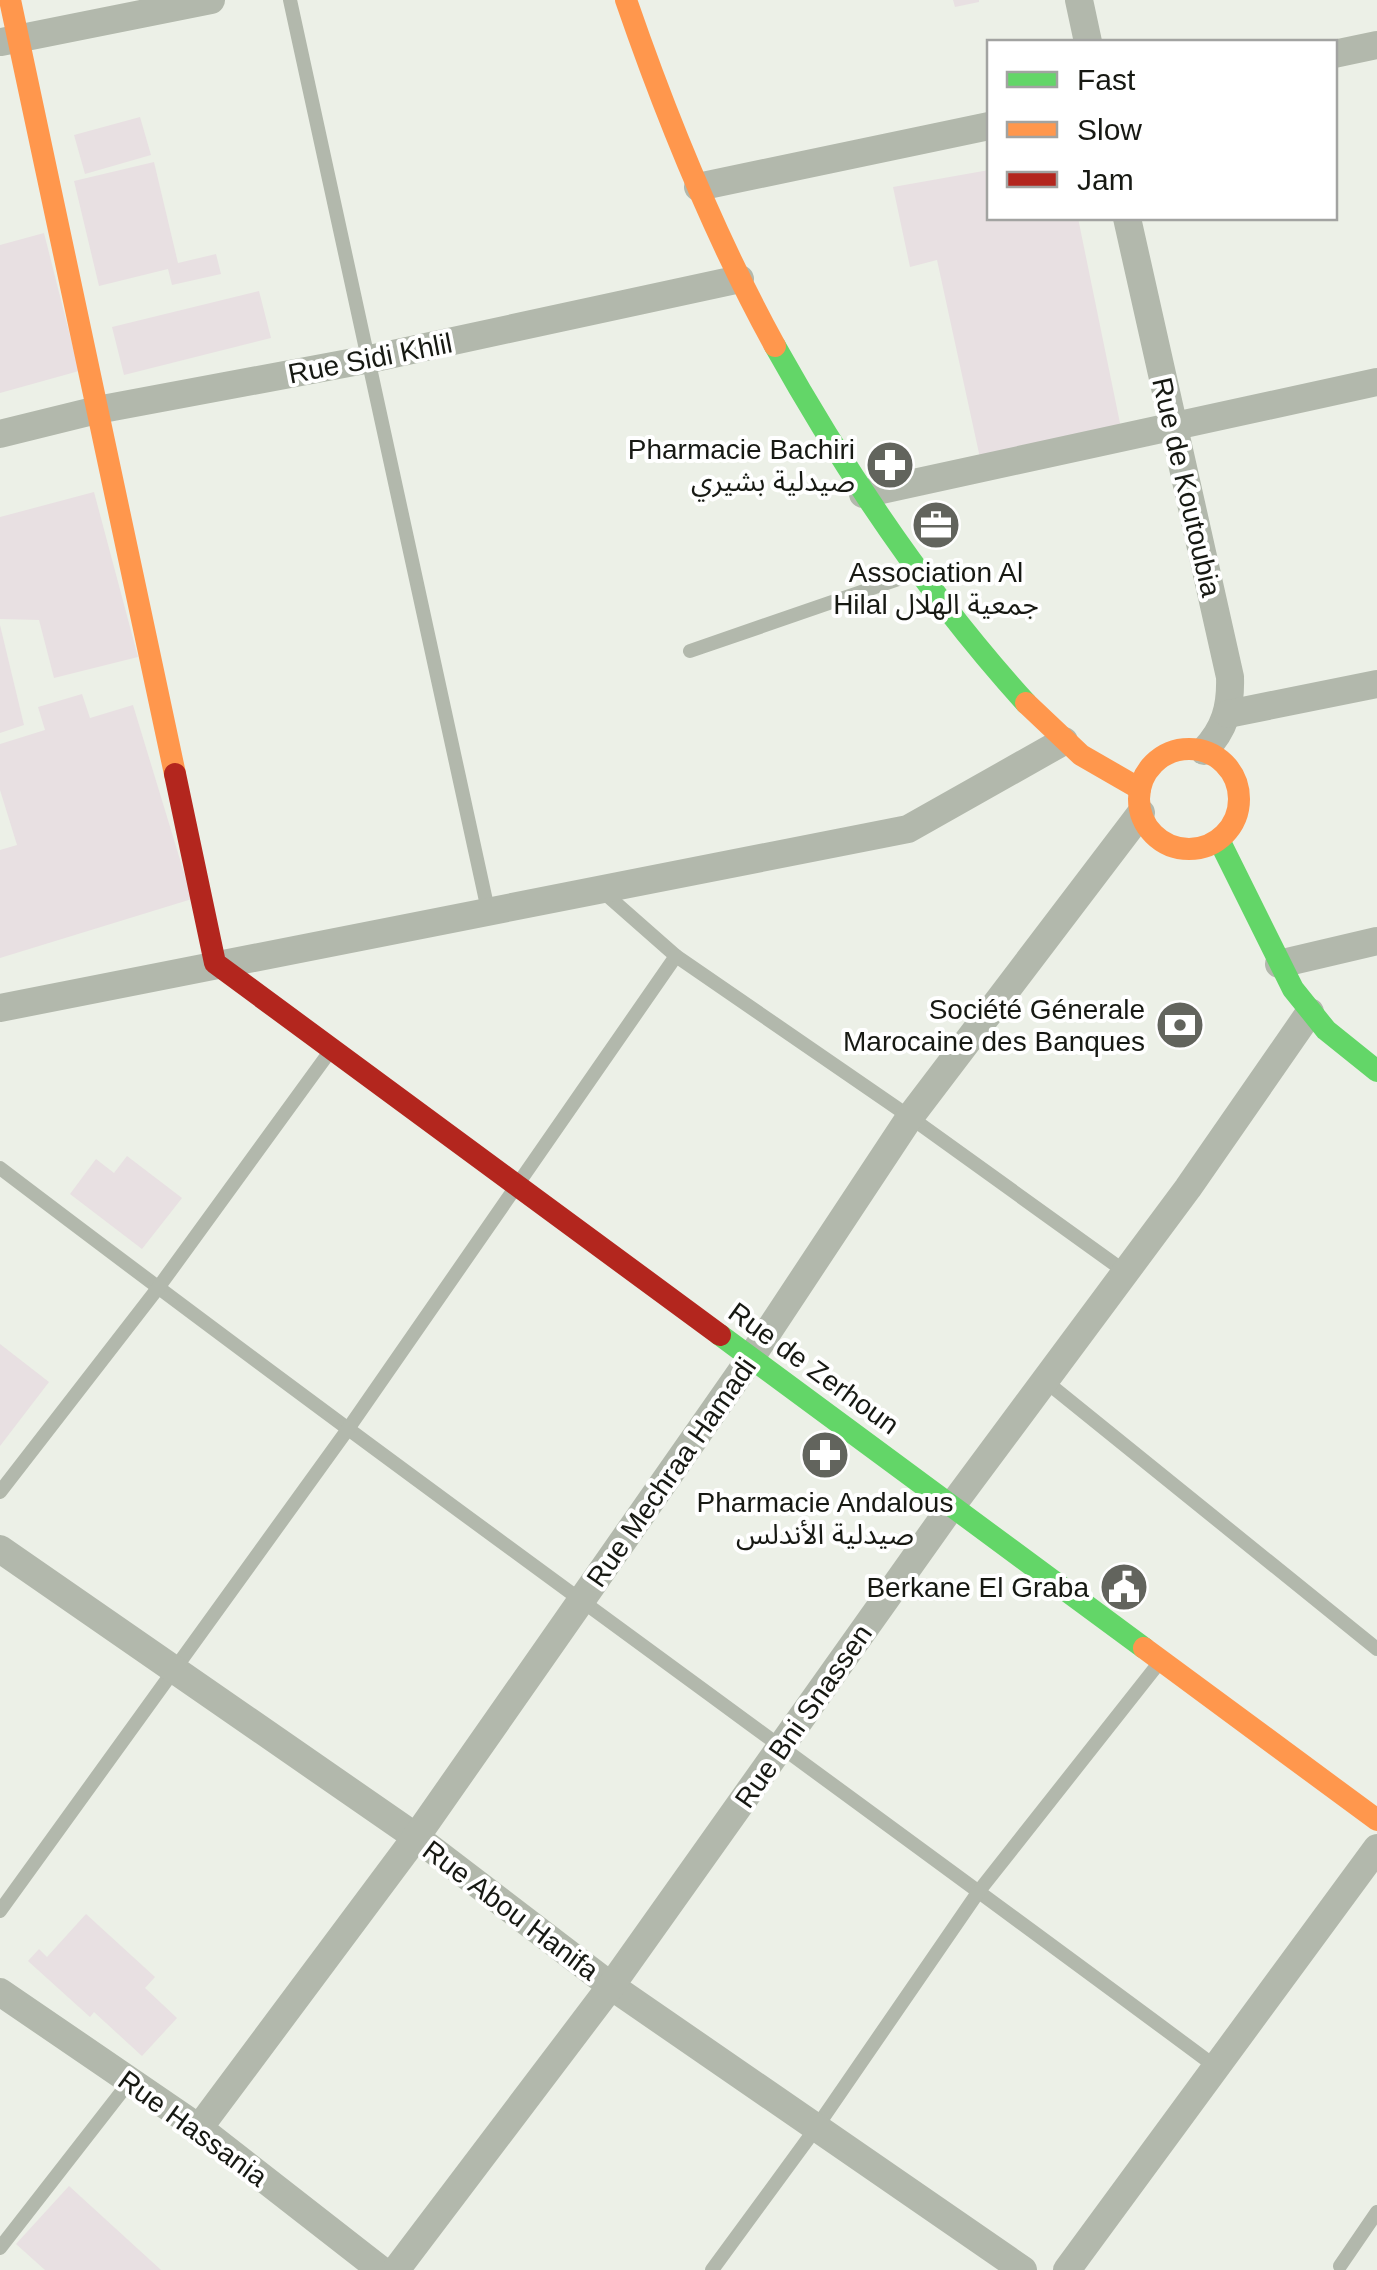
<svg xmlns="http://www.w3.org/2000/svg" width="1377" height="2270" viewBox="0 0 1377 2270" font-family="Helvetica,'Noto Sans Arabic',sans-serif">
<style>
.building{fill:#e8e0e2}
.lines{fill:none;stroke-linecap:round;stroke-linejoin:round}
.lane{stroke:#b2b8ac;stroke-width:14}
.street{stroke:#b2b8ac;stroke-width:28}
.fast{stroke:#63d668;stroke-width:22}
.slow{stroke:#ff974d;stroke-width:22}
.jam{stroke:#b3261e;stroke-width:22}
.labels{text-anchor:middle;stroke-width:8;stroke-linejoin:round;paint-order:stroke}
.street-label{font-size:28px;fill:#171913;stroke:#fff}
.poi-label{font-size:28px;fill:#171913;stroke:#fff;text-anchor:end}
</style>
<rect width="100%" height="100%" fill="#ecf0e7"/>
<!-- building -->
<g class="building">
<polygon points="953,0 979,0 979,2 955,7"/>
<polygon points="140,117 151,155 85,174 74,135"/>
<polygon points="154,162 178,263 216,254 221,274 172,285 168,269 99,286 74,181"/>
<polygon points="989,170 989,218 1078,218 1121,428 980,458 937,260 910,267 893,187"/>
<polygon points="44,233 79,371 0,393 0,245"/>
<polygon points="259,291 271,338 124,375 112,327"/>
<polygon points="94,492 138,657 54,678 39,620 0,619 0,517"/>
<polygon points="0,625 24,725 0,733"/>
<polygon points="82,694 90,718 133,705 192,899 0,958 0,850 17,845 0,790 0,744 45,730 38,707"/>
<polygon points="127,1156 182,1198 142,1249 70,1194 96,1159 114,1173"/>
<polygon points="0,1344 49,1382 0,1446"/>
<polygon points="86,1914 155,1977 145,1988 177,2018 142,2056 94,2012 90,2017 28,1961 39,1949 47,1957"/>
<polygon points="69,2186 161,2270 45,2270 16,2244"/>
</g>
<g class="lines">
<!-- lane -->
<g class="lane">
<polyline points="290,0 488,910"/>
<polyline points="690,651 919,572"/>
<polyline points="601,890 676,956"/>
<path d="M0,1168C401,1473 811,1766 1216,2067"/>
<polyline points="1044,1380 1377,1649"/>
<polyline points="0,1492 158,1288 331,1050"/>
<polyline points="0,1911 348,1429 676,956 910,1117 1124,1271"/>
<polyline points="0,2248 130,2081"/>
<polyline points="1340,2266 1377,2212"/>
<polyline points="712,2270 816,2128 979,1891 1159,1663"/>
</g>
<!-- street -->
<g class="street">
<polyline points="1079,0 1088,42"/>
<polyline points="1,42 211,0"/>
<polyline points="1334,54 1377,45"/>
<polyline points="698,187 989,126"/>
<path d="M1127,218L1230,677C1231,707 1225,729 1204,751"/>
<polyline points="0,434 97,410 370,359 740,279"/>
<polyline points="863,494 1377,382"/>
<polyline points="1228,714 1377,684"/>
<polyline points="1279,964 1377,941"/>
<polyline points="0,1008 908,829 1064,741"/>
<polyline points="0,1549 416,1837 611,1986 1023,2270"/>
<polyline points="0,1992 199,2128 381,2270"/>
<polyline points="199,2128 416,1837 750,1359 910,1117 1141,813"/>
<polyline points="396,2270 611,1986 951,1507 1188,1188 1310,1012"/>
<polyline points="1067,2270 1377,1848"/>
</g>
<!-- fast -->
<g class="fast">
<path d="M775,346C846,473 928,595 1026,703"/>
<polyline points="1219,840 1293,989 1326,1030 1377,1071"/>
<polyline points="720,1335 1144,1648"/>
</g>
<!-- slow -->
<g class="slow">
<polyline points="10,0 175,774"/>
<path d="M626,0C667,119 714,235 775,346"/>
<polyline points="1026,703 1081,755 1140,789"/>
<circle cx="1189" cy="799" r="50"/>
<polyline points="1144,1648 1377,1820"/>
</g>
<!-- jam -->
<polyline class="jam" points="175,774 215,963 720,1335"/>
</g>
<!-- icons -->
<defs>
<g id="pharmacy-disc" transform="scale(2.5)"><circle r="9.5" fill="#62645d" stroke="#fff"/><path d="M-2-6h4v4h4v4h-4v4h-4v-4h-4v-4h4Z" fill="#fff"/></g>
<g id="office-disc" transform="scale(2.5)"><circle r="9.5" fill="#62645d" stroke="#fff"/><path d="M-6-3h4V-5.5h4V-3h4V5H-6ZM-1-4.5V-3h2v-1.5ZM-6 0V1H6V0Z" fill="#fff"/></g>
<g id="bank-disc" transform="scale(2.5)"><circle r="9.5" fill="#62645d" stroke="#fff"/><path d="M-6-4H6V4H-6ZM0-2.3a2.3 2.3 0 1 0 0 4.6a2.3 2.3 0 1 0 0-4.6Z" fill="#fff"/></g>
<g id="civic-disc" transform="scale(2.5)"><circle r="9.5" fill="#62645d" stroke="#fff"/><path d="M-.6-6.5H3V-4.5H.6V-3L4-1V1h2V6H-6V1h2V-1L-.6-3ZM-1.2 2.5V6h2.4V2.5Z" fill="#fff"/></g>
</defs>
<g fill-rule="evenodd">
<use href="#pharmacy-disc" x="890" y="465"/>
<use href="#office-disc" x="936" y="525"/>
<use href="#bank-disc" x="1180" y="1025"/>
<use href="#pharmacy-disc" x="825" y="1455"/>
<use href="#civic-disc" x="1124" y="1587"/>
</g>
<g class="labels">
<!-- street labels -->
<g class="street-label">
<text transform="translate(370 358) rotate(-11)" y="10">Rue Sidi Khlil</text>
<text transform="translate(1187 487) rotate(77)" y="10">Rue de Koutoubia</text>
<text transform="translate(814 1368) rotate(36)" y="10">Rue de Zerhoun</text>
<text transform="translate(671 1472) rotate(-55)" y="10">Rue Mechraa Hamadi</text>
<text transform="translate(803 1716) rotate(-55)" y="10">Rue Bni Snassen</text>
<text transform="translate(511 1910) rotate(37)" y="10">Rue Abou Hanifa</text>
<text transform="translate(193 2128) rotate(36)" y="10">Rue Hassania</text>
</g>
<!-- poi labels -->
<g class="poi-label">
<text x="855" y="459">Pharmacie Bachiri<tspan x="855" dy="32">صيدلية بشيري</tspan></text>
<text x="936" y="582" text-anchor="middle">Association Al<tspan x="936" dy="32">Hilal جمعية الهلال</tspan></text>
<text x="1145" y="1019">Société Génerale<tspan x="1145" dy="32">Marocaine des Banques</tspan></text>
<text x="825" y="1512" text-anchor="middle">Pharmacie Andalous<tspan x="825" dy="32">صيدلية الأندلس</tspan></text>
<text x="1089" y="1597">Berkane El Graba</text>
</g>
</g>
<!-- legend -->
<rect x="987" y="40" width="350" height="180" fill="#ffffff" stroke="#a2a3a1" stroke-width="2.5"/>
<rect x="1007" y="72" width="50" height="15" fill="#63d668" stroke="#a2a3a1" stroke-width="2.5"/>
<text x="1077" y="90" font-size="30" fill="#171913">Fast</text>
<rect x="1007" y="122" width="50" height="15" fill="#ff974d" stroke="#a2a3a1" stroke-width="2.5"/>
<text x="1077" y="140" font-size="30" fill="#171913">Slow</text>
<rect x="1007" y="172" width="50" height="15" fill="#b3261e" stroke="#a2a3a1" stroke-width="2.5"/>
<text x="1077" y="190" font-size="30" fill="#171913">Jam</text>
</svg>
